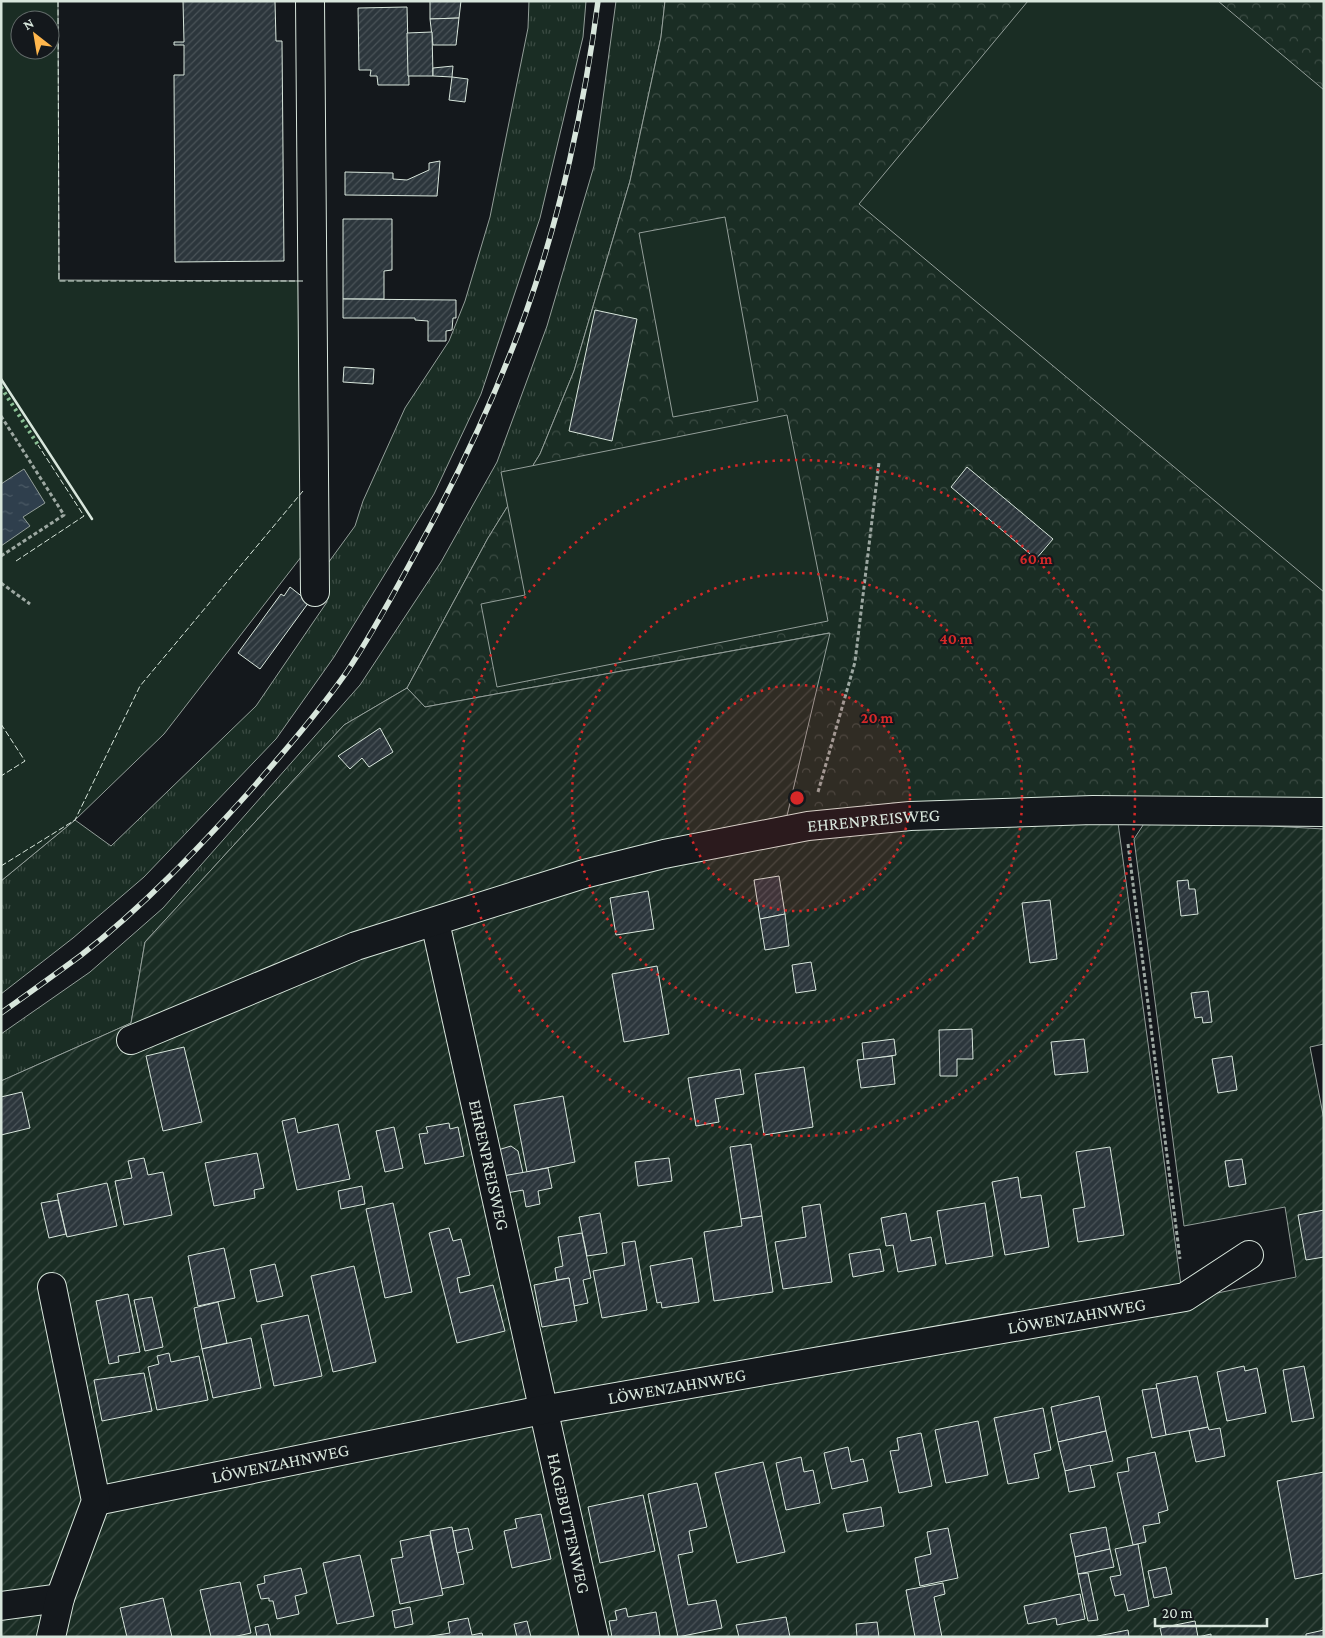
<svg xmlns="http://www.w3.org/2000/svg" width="1325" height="1638" viewBox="0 0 1325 1638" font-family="'Crimson Pro',serif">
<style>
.grass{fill:url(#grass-tufts);stroke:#939e99}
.forest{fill:url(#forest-crowns);stroke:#939e99}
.garden{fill:url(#garden-furrows);stroke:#939e99}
.pitch{fill:#1a2d24;stroke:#939e99;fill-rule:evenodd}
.water{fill:url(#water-ripples);stroke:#939e99}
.building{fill:url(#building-hatch);stroke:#d8e6dc}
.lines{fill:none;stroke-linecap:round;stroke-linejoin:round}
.minor-casing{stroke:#d8e6dc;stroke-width:30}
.path{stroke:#9da8a2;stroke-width:3;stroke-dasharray:4 2.5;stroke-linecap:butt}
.minor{stroke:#14181c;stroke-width:28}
.rail-casing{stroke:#d8e6dc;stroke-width:5.5}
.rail{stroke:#14181c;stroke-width:4;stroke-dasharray:11;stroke-linecap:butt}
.hedge{stroke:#8ac095;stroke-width:4;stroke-dasharray:2.5 4;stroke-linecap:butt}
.fence{stroke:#d8e6dc;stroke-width:1;stroke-dasharray:6 2.5;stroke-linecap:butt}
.wall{stroke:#d8e6dc;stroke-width:2.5}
.ring{fill:none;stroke:#d62828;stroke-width:2.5;stroke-dasharray:2.5 5}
.labels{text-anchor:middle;stroke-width:4;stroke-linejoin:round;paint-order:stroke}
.street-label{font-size:18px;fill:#d8e6dc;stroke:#14181c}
.centre{fill:#d62828;stroke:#14181c;stroke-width:2.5}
.ring-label{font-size:15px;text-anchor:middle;font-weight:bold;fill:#d62828;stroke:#14181c;stroke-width:4;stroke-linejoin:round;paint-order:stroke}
</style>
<defs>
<pattern id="grass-tufts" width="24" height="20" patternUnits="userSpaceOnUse" patternTransform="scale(1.25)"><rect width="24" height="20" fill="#1a2d24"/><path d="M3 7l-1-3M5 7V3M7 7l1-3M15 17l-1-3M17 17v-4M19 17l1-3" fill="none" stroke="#3b4b43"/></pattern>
<pattern id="forest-crowns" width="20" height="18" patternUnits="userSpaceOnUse" patternTransform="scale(1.25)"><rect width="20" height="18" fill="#1a2d24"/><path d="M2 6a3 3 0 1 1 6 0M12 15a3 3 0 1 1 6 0" fill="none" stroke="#3b4b43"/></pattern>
<pattern id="garden-furrows" width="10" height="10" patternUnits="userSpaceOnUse" patternTransform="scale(1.25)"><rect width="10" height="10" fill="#1a2d24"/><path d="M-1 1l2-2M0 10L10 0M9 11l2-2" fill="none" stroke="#3b4b43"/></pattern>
<pattern id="water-ripples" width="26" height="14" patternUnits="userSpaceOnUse" patternTransform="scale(1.25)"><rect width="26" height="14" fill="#2f3f4d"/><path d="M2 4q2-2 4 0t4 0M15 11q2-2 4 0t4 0" fill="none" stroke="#4c5b66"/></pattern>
<pattern id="building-hatch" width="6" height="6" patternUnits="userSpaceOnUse" patternTransform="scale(1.25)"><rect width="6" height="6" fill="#2c363c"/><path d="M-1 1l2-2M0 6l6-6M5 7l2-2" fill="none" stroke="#4a5358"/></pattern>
</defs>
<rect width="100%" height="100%" fill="#14181c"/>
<!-- grass -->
<g class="grass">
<polygon points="529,1 586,1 583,37 540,218 481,394 434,494 334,657 276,739 144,877 73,938 1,994 1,881 75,820 111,846 256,706 327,602 323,570 355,526 363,501 405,408 449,341 465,301 490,217 528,28"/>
<polygon points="616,1 665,1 661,37 630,181 574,371 540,454 488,538 407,688 344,725 145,942 131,1023 1,1081 1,1034 90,972 163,908 360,685 441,562 497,462 547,326 594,166"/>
</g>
<!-- forest -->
<polygon class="forest" points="665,1 1324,1 1324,802 785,824 829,633 425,707 407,688 488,538 540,454 574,371 630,181 661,37"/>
<!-- garden -->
<polygon class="garden" points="830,633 785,824 438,925 780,839 909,824 1118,823 1183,1300 1296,1277 1285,1207 1184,1226 1134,839 1147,819 1324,829 1324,1044 1310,1047 1324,1120 1324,1637 1,1637 1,1081 131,1023 145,942 344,725 407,688 425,707"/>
<!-- pitch -->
<g class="pitch">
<path d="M1,1H58L59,280L305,281L308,548L164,734L75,820L1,881ZM20,20H50V50H20Z"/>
<polygon points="1028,1 1218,1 1324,90 1324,592 859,204"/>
<polygon points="725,217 758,401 673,417 639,233"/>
<polygon points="787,415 828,621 497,687 481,604 525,595 501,472"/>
</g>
<!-- water -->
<polygon class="water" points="24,469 45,503 23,517 30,526 1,546 1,484"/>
<!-- building -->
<g class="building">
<polygon points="183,1 275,1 276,41 282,41 284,261 175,262 174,75 184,75 184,45 174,45 174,42 184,42"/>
<polygon points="430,1 461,1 459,18 430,19"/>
<polygon points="407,7 409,85 378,85 377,76 370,76 371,70 359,70 358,8"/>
<polygon points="459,18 456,45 433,45 430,19"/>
<polygon points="432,32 433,76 408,76 407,33"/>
<polygon points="453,66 452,77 433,76 433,68"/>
<polygon points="452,77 468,79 465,102 449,100"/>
<polygon points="440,161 437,196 345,195 345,172 393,173 393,179 407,180 429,170 429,163"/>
<polygon points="343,219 392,219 392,270 384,271 384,299 343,299"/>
<polygon points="343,299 456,300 456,318 453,318 452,330 446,331 446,341 428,341 428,321 415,320 415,318 343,318"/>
<polygon points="595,310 637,319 612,441 569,431"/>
<polygon points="344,367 374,369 373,384 343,382"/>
<polygon points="967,467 1053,539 1036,559 951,487"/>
<polygon points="290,587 309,602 260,669 238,653 281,594 284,596"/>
<polygon points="380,728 393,752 369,767 362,758 350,769 338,756"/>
<polygon points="779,876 785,914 760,919 754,880"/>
<polygon points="1188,880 1189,889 1195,889 1198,914 1181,916 1177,881"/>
<polygon points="648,891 654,929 616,935 610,898"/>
<polygon points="1050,900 1057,959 1030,963 1022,903"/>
<polygon points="785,914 789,946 765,950 760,919"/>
<polygon points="811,962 816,990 796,993 792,965"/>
<polygon points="657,966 669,1034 624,1042 612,974"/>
<polygon points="1208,991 1212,1022 1203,1023 1202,1017 1195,1018 1191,993"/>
<polygon points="972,1029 973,1059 957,1059 957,1076 940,1076 939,1030"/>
<polygon points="894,1039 896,1055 864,1060 862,1043"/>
<polygon points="1084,1039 1088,1072 1055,1075 1051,1042"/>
<polygon points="184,1047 202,1122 163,1131 146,1056"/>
<polygon points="892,1056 895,1084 861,1088 857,1060"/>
<polygon points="1232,1056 1237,1090 1218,1093 1212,1059"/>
<polygon points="804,1067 813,1127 764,1135 755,1074"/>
<polygon points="740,1069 744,1094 715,1099 719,1122 696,1126 688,1078"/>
<polygon points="22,1092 30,1128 1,1135 1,1097"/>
<polygon points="563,1096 575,1162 527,1172 514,1105"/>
<polygon points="295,1118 298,1133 338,1124 350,1179 297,1190 282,1121"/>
<polygon points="449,1123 450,1129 458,1127 464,1156 425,1164 419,1134 428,1133 426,1127"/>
<polygon points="394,1127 403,1168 385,1172 376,1131"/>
<polygon points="751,1144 762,1216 741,1219 730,1147"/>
<polygon points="511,1146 518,1151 523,1173 503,1176 498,1150"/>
<polygon points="1110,1147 1124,1235 1078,1242 1073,1209 1085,1207 1076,1152"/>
<polygon points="257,1153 264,1188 254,1190 255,1198 214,1206 205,1163"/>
<polygon points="144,1158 148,1175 163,1172 172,1215 124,1225 115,1181 132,1178 128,1161"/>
<polygon points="669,1158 672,1181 638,1186 635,1162"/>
<polygon points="1242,1159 1246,1184 1229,1187 1225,1161"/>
<polygon points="548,1168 552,1188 538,1191 540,1204 526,1207 523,1190 507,1193 503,1176"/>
<polygon points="1018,1177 1021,1198 1041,1195 1049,1247 1005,1255 992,1182"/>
<polygon points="107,1183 117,1226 67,1237 57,1194"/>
<polygon points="362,1186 365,1204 341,1209 338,1191"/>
<polygon points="58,1200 66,1234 49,1238 41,1203"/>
<polygon points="393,1203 412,1292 385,1298 366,1209"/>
<polygon points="985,1203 993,1256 946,1264 937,1211"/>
<polygon points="820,1204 832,1282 783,1289 775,1242 806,1237 802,1207"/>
<polygon points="1324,1210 1324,1257 1306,1260 1298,1215"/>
<polygon points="600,1213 607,1253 587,1256 579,1217"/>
<polygon points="906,1213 911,1241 931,1237 936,1265 898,1272 893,1245 886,1246 881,1218"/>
<polygon points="762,1216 773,1292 714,1301 704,1232 742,1226 741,1219"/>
<polygon points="449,1228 453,1241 461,1239 470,1275 457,1278 460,1293 493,1285 505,1331 457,1343 429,1233"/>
<polygon points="582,1233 591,1278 583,1280 588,1303 574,1306 569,1278 557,1280 555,1268 563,1266 558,1237"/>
<polygon points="635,1241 647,1310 602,1318 593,1271 625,1265 622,1243"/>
<polygon points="224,1248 235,1298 198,1306 188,1256"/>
<polygon points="880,1249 884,1271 853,1277 849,1254"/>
<polygon points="692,1258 699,1302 662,1308 661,1302 657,1303 650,1266"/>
<polygon points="275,1264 283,1296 257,1302 250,1270"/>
<polygon points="354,1266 376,1362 333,1372 311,1276"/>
<polygon points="569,1278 577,1321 542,1327 534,1285"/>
<polygon points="128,1294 140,1352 118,1356 119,1362 109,1364 96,1301"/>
<polygon points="152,1297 163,1347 145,1351 134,1300"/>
<polygon points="218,1302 227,1343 202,1349 194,1308"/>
<polygon points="308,1315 322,1376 274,1386 261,1325"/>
<polygon points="251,1338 261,1388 213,1398 202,1349"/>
<polygon points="169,1353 171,1362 199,1356 208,1400 157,1410 148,1367 159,1364 157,1356"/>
<polygon points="1244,1366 1245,1371 1257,1368 1266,1413 1227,1421 1217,1372"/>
<polygon points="1304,1366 1314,1418 1292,1422 1283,1370"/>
<polygon points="144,1373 152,1411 102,1421 94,1380"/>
<polygon points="1197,1376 1208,1427 1166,1435 1156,1384"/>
<polygon points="1157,1388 1166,1435 1152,1438 1142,1390"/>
<polygon points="1099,1396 1106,1431 1058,1442 1051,1407"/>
<polygon points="1043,1408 1051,1450 1034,1454 1039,1478 1008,1484 994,1418"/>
<polygon points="978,1421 988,1475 946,1483 935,1430"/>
<polygon points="1208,1427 1209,1430 1220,1428 1225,1456 1196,1462 1189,1431"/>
<polygon points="1106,1431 1113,1461 1065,1471 1058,1442"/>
<polygon points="921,1433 932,1486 899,1493 890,1451 899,1450 897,1438"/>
<polygon points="848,1447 851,1462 863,1459 868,1481 832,1489 824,1453"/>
<polygon points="1155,1452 1168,1510 1158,1513 1160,1523 1143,1526 1146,1542 1133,1545 1117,1473 1129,1471 1127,1458"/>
<polygon points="801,1457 804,1472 813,1470 820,1503 786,1510 776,1463"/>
<polygon points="763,1462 785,1552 737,1563 715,1473"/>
<polygon points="1090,1465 1095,1487 1069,1492 1065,1471"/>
<polygon points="1324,1472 1324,1573 1295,1579 1277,1481"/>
<polygon points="697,1483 707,1527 689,1531 693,1552 678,1555 688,1605 716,1600 722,1628 678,1637 648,1494"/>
<polygon points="643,1495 655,1551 600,1563 588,1507"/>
<polygon points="881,1507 884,1526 847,1532 843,1514"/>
<polygon points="541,1514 551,1559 512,1568 504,1531 517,1528 515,1519"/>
<polygon points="452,1527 464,1584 441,1589 430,1531"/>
<polygon points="1106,1527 1110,1549 1075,1557 1070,1534"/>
<polygon points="468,1528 473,1549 457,1553 453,1531"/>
<polygon points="948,1528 958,1578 920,1586 915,1558 931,1554 927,1532"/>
<polygon points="430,1535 443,1595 400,1604 391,1559 403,1557 400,1541"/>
<polygon points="1138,1544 1149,1606 1128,1611 1124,1594 1115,1596 1110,1577 1121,1575 1115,1549"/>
<polygon points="1110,1549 1114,1567 1078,1574 1075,1557"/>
<polygon points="360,1555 374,1616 337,1624 323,1563"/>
<polygon points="1166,1567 1172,1594 1154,1598 1148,1571"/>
<polygon points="301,1568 307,1593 295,1596 299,1614 277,1619 273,1601 269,1601 269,1598 261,1599 257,1585 265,1583 264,1576"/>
<polygon points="1088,1573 1098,1620 1088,1621 1078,1574"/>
<polygon points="240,1582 251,1633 233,1637 211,1637 200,1590"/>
<polygon points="943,1583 945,1594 934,1597 942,1637 915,1637 906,1590"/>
<polygon points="1080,1594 1085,1619 1057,1625 1056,1618 1028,1624 1024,1606"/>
<polygon points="163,1598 172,1637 127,1637 120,1608"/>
<polygon points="410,1607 413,1624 395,1628 392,1611"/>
<polygon points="626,1608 628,1617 656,1612 660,1636 612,1637 609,1621 617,1620 615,1611"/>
<polygon points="786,1617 790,1637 739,1637 736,1625"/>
<polygon points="468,1618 472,1635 482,1633 483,1637 425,1637 450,1633 448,1622"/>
<polygon points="527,1621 531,1637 517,1637 514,1624"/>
<polygon points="1195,1621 1198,1637 1211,1634 1211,1637 1162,1637 1160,1628"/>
<polygon points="877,1622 879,1637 857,1637 856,1624"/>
<polygon points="268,1624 271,1637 257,1637 255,1627"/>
<polygon points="1128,1630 1129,1637 1093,1637"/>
<polygon points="1324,1630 1324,1637 1306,1637 1306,1634"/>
</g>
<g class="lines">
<!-- minor casing -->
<g class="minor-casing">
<g id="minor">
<polyline points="310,1 315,592"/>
<path id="s1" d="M435,922L594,1637"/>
<path id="s2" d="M131,1040L356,946L584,874L664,854L808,826L910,816L1093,810L1324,812"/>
<path id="s3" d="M96,1501L542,1410L1185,1297L1249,1255"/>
<polyline points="1,1606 60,1598"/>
<polyline points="51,1637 60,1598 96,1501 52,1287"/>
</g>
</g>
<!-- path -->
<g class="path">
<polyline points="1,416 64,515 1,556"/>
<polyline points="1,583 30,604"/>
<polyline points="818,792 855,662 879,462"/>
<polyline points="1128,844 1180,1259"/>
</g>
<!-- minor -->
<use href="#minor" class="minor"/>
<!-- rail casing -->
<g class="rail-casing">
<path id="rail" d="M1,1013C28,994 54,975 80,956C142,908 198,849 250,791C283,753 317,714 346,673C373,633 396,589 419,547C460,472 496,395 525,315C560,218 585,103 598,1"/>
</g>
<!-- rail -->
<use href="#rail" class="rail"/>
<!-- hedge -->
<polyline class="hedge" points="1,387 38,445"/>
<!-- fence -->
<g class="fence">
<polyline points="58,1 59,281 303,281"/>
<polyline points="16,561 84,516 38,445"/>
<polyline points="1,724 25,761 1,776"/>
<polyline points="1,866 75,820 140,686 303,491"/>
</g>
<!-- wall -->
<polyline class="wall" points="1,379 92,519"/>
</g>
<!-- distance rings -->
<circle cx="797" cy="798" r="113" fill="#d62828" fill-opacity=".12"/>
<g class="ring">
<circle cx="797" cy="798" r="113"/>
<circle cx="797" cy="798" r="225"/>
<circle cx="797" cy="798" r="338"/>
</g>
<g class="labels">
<!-- street labels -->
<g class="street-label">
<text dy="6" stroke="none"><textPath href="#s2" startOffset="778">EHRENPREISWEG</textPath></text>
<text dy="6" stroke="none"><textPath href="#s1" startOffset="249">EHRENPREISWEG</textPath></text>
<text dy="6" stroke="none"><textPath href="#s3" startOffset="998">LÖWENZAHNWEG</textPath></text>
<text dy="6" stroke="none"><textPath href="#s3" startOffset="592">LÖWENZAHNWEG</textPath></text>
<text dy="6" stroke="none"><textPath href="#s3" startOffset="188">LÖWENZAHNWEG</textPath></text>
<text dy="6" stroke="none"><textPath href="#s1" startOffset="616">HAGEBUTTENWEG</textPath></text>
</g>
</g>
<circle cx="797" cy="798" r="8" class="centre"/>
<g class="ring-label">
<text x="1036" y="564">60 m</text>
<text x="956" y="644">40 m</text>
<text x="877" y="723">20 m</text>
</g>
<!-- border -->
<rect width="1325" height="1638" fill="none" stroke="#d8e6dc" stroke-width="5"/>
<!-- north arrow -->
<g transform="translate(35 35) rotate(329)"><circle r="24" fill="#14181c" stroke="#626a69"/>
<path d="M0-4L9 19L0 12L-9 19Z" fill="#ffb74d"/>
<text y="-8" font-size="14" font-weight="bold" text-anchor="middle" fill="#d8e6dc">N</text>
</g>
<!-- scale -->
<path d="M1155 1618v8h112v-8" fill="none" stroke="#d8e6dc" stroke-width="2.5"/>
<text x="1162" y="1618" font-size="15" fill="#d8e6dc" stroke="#14181c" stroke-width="4" paint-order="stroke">20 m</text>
</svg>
